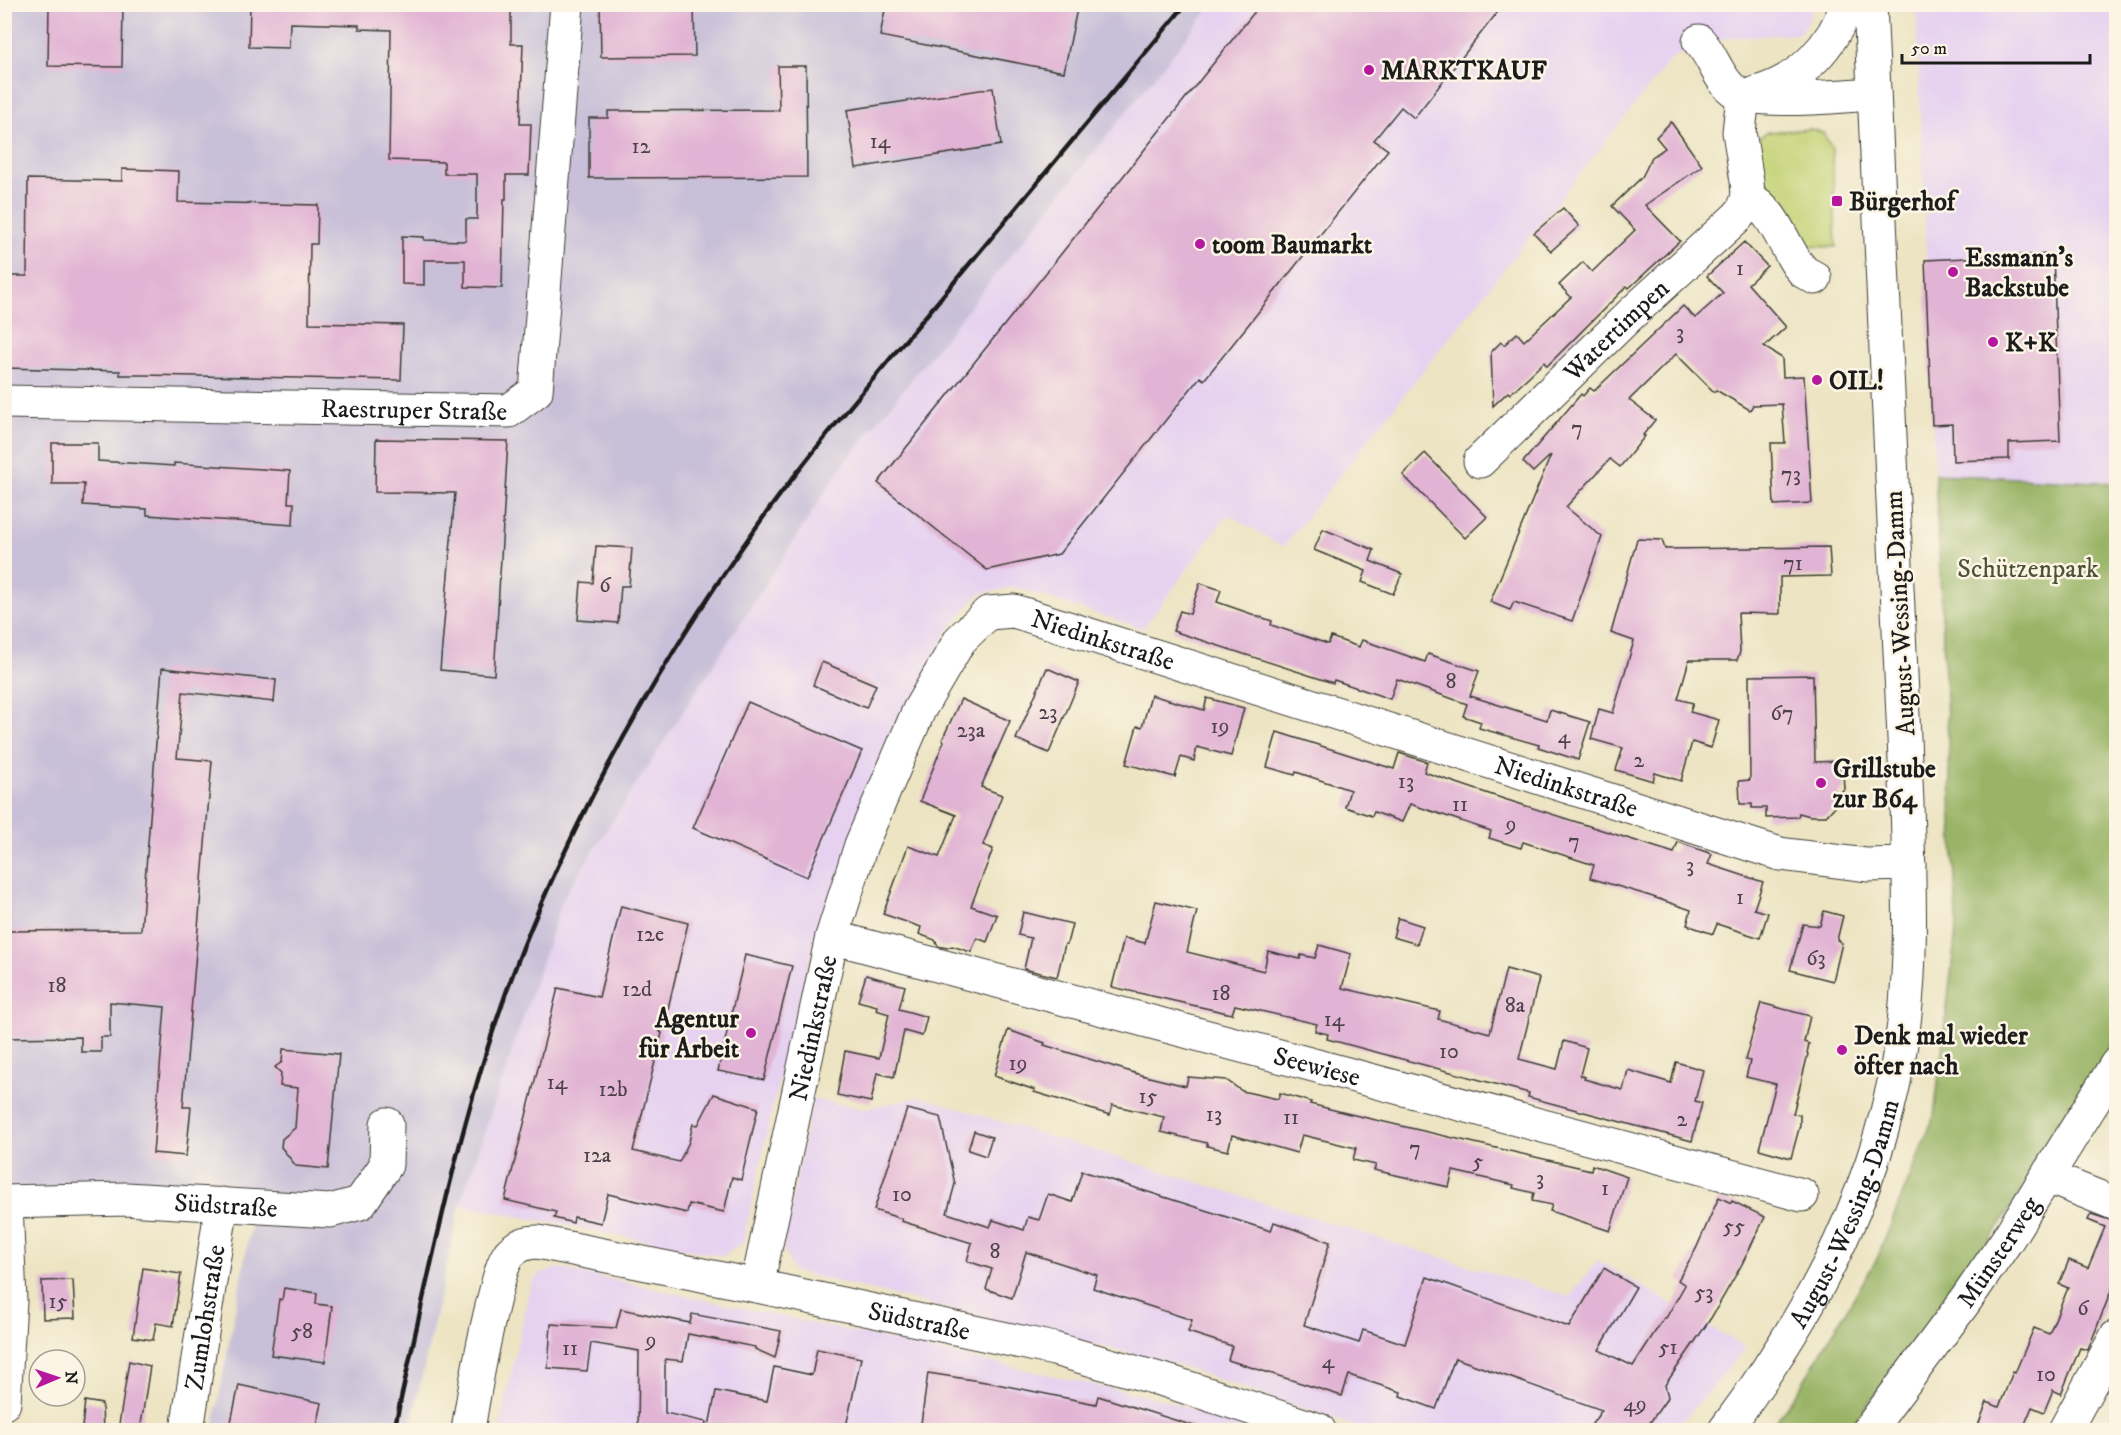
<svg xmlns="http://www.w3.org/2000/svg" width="2121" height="1435" viewBox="0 0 2121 1435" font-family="'IM FELL DW Pica',serif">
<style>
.built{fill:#e6d2f0}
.industrial{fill:#c8bfd8}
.green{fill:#c2d274;stroke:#6f7748;stroke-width:1.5}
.forest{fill:#99b466;stroke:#5a6841;stroke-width:1.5}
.building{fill:#e1b3d4}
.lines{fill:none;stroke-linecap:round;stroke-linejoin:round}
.minor-casing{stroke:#3b3a35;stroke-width:35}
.major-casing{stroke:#3b3a35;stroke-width:35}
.minor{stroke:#fff;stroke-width:33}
.major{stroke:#fff;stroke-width:33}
.rail{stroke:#1c1c1c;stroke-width:4.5}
.poi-dot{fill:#b5179e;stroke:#fcf5e5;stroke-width:2}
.labels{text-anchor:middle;stroke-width:5;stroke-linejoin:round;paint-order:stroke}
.number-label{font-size:22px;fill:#4d424a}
.poi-label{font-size:26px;font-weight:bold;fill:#1c1c1c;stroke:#fcf5e5;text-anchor:start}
.street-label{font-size:26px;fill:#1c1c1c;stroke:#fcf5e5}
.park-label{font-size:26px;fill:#4e5336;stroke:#fcf5e5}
</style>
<rect width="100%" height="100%" fill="#fcf5e5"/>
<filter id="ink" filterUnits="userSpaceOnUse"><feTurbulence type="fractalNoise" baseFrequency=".0167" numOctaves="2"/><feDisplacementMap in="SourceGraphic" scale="12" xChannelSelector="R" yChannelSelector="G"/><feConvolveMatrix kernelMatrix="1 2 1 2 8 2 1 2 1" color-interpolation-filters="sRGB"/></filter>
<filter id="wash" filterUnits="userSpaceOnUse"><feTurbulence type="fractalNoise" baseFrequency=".008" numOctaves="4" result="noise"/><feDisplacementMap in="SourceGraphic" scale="24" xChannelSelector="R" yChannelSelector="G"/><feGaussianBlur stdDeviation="1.35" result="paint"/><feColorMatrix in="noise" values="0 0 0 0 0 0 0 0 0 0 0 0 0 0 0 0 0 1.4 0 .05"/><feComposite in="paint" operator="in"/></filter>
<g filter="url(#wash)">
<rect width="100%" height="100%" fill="#ece4c2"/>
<!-- built -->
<g class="built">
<polygon points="1212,5 1814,5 1809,20 1799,34 1726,38 1672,58 1283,547 1228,514 1143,629 1015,587 979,594 947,632 816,935 776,1093 743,1243 723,1256 460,1205 564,896 842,466"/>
<polygon points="1916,5 2116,5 2116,483 1935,474"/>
<polygon points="921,1097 1570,1297 1598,1260 1746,1348 1675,1430 1365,1430 1175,1364 793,1271 783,1248 812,1099 863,1109"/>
<polygon points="559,1268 1164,1400 1257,1430 499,1430 529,1291 534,1280 539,1274"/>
</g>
<!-- industrial -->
<polygon class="industrial" points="4,5 1212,5 842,466 564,896 460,1205 410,1430 213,1430 258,1187 5,1190"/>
<!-- green -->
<polygon class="green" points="1811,129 1823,133 1832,149 1836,247 1800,246 1761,181 1756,140 1767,132"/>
<!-- forest -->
<polygon class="forest" points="1935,474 2116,483 2116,1034 2108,1051 1960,1289 1847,1430 1769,1430 1796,1394 1877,1259 1934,1116 1957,922"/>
<g id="blocks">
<!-- building -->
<g class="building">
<polygon points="49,4 123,4 122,67 48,66"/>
<polygon points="250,4 511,4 511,44 523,44 520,124 531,124 529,175 506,175 506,199 504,199 502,288 465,287 465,260 424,260 424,285 402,284 402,236 424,237 424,240 466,241 466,219 477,219 477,174 444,174 444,162 389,160 391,30 359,29 359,25 290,23 289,48 249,47"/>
<polygon points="600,4 694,4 695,56 601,57"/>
<polygon points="886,4 1078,4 1064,72 880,36"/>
<polygon points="1504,4 1414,118 1401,107 1374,140 1388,150 1204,380 1200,377 1059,554 987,570 878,483 1260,5"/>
<polygon points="778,66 806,66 807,177 589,178 589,118 608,118 608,111 779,110"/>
<polygon points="993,88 1001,145 856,168 847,110"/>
<polygon points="1671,122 1702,166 1645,205 1680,241 1629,288 1627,286 1547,366 1544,362 1510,394 1508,392 1493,406 1491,352 1501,342 1504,345 1517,333 1524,341 1571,297 1559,285 1583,262 1592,272 1635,230 1612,206 1642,177 1652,157 1665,148 1656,137"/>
<polygon points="122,169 179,171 178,202 318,205 317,244 310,244 309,323 403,325 401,380 142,375 120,375 120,371 4,368 4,276 27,276 28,179 122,181"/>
<polygon points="1563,208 1579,226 1551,251 1534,233"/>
<polygon points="1744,242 1767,266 1748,284 1786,327 1764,347 1782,358 1783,377 1804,376 1812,503 1774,505 1771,443 1785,443 1782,404 1753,405 1750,410 1716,390 1714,392 1676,354 1629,400 1655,420 1643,435 1645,436 1620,467 1610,459 1566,507 1602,537 1572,621 1514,602 1510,610 1490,602 1551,455 1533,472 1523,462 1581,394 1583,396 1590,388 1594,391 1683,306 1695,318 1723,293 1707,276"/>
<polygon points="2053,254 2060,441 2009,443 2009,459 1953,461 1952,424 1932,425 1925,260"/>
<polygon points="376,439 508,441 494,675 440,670 455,493 375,492"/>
<polygon points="52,443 98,443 98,461 174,466 174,463 290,471 288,503 294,503 293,525 147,515 147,509 83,505 84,484 52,484"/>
<polygon points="1425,453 1487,517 1465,538 1403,475"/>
<polygon points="1323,529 1374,550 1370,561 1402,574 1393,594 1362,582 1366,571 1314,550"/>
<polygon points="1637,539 1662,540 1665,549 1829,547 1831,576 1780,577 1780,614 1738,613 1740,652 1737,660 1689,660 1678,699 1693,703 1690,712 1719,720 1711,748 1692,742 1681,781 1655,773 1653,781 1616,770 1623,748 1591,739 1599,709 1613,713 1634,641 1611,633"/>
<polygon points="596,546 632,548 629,586 621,586 618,623 578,620 581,582 593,583"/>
<polygon points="1200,583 1221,590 1217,602 1272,621 1271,625 1328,644 1331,637 1359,647 1362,640 1425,662 1428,654 1479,671 1470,696 1547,720 1550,710 1590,722 1578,760 1538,747 1539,745 1479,728 1481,722 1463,716 1467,704 1397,679 1390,699 1334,680 1333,683 1173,631 1180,611 1190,614"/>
<polygon points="822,662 876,685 866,708 813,685"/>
<polygon points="162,668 276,680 274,702 183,692 177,758 212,761 183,1107 191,1107 186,1156 153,1153 165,1007 110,1002 110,1037 101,1037 101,1052 81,1052 81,1037 4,1038 4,931 141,930"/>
<polygon points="1047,668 1079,682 1049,753 1016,739"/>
<polygon points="1813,675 1815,762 1839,761 1839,769 1843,772 1844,789 1840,793 1840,801 1826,816 1810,816 1799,813 1798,817 1766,818 1766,808 1752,808 1752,804 1740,804 1739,781 1750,780 1749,676"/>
<polygon points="1151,695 1204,710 1207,698 1244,708 1231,756 1197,747 1194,761 1181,757 1175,777 1126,764 1137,726 1142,727"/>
<polygon points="961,699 1010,721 981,787 1002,795 983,845 993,849 971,906 997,915 987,942 977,938 971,952 952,946 947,948 938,946 935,940 919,934 921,927 883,914 908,846 939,857 956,815 920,801 944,741 942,740"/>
<polygon points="748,702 862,751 807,877 693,828"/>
<polygon points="1277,732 1394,769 1399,753 1427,762 1424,772 1498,797 1674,853 1678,842 1712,854 1708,864 1763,882 1754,909 1768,913 1760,938 1717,924 1713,934 1687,925 1691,910 1647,895 1590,878 1594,865 1523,842 1521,848 1489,838 1491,831 1410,804 1402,822 1374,812 1372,816 1345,807 1350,790 1296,772 1295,775 1267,767"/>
<polygon points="1156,901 1197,911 1187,952 1264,971 1268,951 1300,959 1301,955 1315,958 1319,945 1351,954 1342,988 1440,1011 1438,1019 1490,1033 1506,969 1539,978 1519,1059 1557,1069 1564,1041 1587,1048 1580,1075 1585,1077 1584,1079 1623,1090 1628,1070 1671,1083 1676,1062 1703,1070 1695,1101 1702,1103 1692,1141 1528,1097 1529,1093 1327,1039 1328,1034 1315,1031 1317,1024 1235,1005 1232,1014 1112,987 1124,938 1145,943"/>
<polygon points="621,906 688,923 667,1013 660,1032 662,1033 633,1151 679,1162 689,1142 693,1124 698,1125 714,1094 758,1108 741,1180 732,1177 724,1212 689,1204 687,1213 608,1194 601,1223 574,1217 573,1223 554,1218 556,1212 505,1200 558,988 599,997"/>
<polygon points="1824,911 1843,916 1837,940 1842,943 1833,981 1790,970 1803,924 1820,926"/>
<polygon points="1023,912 1072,924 1067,944 1065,944 1057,977 1024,969 1031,938 1018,935"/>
<polygon points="1398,918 1423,926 1417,944 1393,937"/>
<polygon points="745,955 792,966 764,1080 718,1071"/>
<polygon points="866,975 905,986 899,1009 927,1017 922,1036 904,1031 894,1077 877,1073 871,1102 837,1095 845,1051 879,1058 889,1014 876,1010 877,1006 858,1001"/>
<polygon points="1761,1003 1810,1016 1804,1042 1809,1044 1807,1053 1808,1054 1793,1114 1800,1115 1800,1125 1791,1158 1759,1149 1776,1084 1746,1077 1750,1061 1745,1060"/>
<polygon points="1008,1030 1045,1043 1044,1045 1141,1075 1186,1086 1188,1077 1226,1080 1242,1091 1278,1099 1280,1093 1311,1102 1310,1104 1350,1114 1591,1170 1592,1165 1627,1177 1610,1231 1550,1211 1552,1205 1532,1201 1534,1193 1513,1188 1514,1185 1453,1171 1449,1187 1378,1171 1374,1170 1376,1165 1353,1160 1356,1148 1302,1135 1297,1153 1232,1135 1228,1151 1207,1146 1207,1143 1161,1132 1164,1117 1112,1105 1110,1115 1034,1092 1035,1090 994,1076"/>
<polygon points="283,1049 339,1054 328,1169 296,1166 281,1147 282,1139 295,1128 298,1088 280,1086 281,1073 275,1067 282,1062"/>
<polygon points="907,1109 940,1117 955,1184 947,1213 990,1227 993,1220 1024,1230 1028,1217 1039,1220 1048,1194 1072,1202 1082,1171 1271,1231 1274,1222 1330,1242 1304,1325 1359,1343 1363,1330 1405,1344 1427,1277 1569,1327 1604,1268 1636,1287 1599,1350 1633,1366 1664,1318 1666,1318 1685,1285 1678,1280 1696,1249 1719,1197 1731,1203 1732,1201 1765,1217 1741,1266 1711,1318 1665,1385 1668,1397 1644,1431 1587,1431 1602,1410 1455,1358 1436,1409 1400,1396 1401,1392 1349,1375 1342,1396 1228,1360 1232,1346 1188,1332 1192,1320 1093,1288 1097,1275 1026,1252 1012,1298 986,1289 992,1269 967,1261 972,1243 901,1221 902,1219 874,1210"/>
<polygon points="974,1131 992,1137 986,1156 968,1150"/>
<polygon points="2091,1214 2116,1222 2116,1278 2088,1350 2080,1348 2061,1394 2053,1390 2044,1412 2032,1407 2022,1431 1976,1431 1987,1402 1999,1407 2013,1372 2015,1373 2034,1328 2049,1334 2068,1288 2059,1284 2069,1260 2088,1268 2105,1227 2088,1220"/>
<polygon points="143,1268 181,1274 173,1326 156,1323 153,1340 133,1337"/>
<polygon points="73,1280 75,1318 43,1319 42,1281"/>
<polygon points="284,1288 317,1293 316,1304 332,1306 325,1362 271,1355 279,1299 282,1300"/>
<polygon points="621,1309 690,1323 692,1314 781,1331 775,1358 755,1349 755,1347 688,1334 683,1361 665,1359 665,1413 706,1422 705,1431 638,1431 639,1351 591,1343 587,1371 548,1368 551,1324 616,1328"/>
<polygon points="817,1349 861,1358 845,1431 708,1431 716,1391 767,1401 774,1367 812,1375"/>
<polygon points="129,1361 150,1366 140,1431 118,1431"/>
<polygon points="928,1373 992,1383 1096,1404 1098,1396 1194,1426 1193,1431 920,1431"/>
<polygon points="239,1385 322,1403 316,1431 229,1431"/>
<polygon points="85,1401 102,1404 103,1431 82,1427"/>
</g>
</g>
</g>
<g filter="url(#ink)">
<use href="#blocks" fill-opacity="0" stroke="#3b3a35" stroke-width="1.5"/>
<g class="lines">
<!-- minor casing -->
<g class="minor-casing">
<g id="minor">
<path d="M1699,41C1713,55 1717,77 1733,90C1752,106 1846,95 1874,94"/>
<path d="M1756,93C1800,81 1833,46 1847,4"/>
<path d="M1743,96L1739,132L1747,181L1748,197C1774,211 1782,242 1798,265L1804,272L1815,278"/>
<path id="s1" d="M4,402L509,411L536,391L567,4"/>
<path id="s2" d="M1480,461L1631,314L1737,217L1743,210L1748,197"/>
<path id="s3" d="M832,937L1802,1195"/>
<polyline points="2048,1177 2116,1204"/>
<path id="s4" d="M4,1202L126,1199L330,1211L360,1203L386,1165L387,1124"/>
<path id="s5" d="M757,1286L832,937L861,845L919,710L960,640L988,613L1014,611L1780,854L1867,865L1909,864"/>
<polyline points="4,1403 10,1301 6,1202"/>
<path id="s6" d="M187,1430L222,1204"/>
<path id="s7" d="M468,1430C475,1386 483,1342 494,1298C498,1284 501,1266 509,1254C517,1245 527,1242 538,1242L757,1286L1054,1349L1170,1382L1319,1430"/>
<path id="s8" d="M1869,1430L1963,1304L2007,1240L2116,1065"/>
<polyline points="2065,1430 2116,1337"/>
</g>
</g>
<!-- major casing -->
<g class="major-casing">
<g id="major">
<path id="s9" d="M1725,1430C1815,1309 1882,1183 1903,1031C1913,956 1909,879 1907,803L1870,4"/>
</g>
</g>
<!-- minor -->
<use href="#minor" class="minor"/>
<!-- major -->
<use href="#major" class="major"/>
<!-- rail -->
<path class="rail" d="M394,1430C434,1252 468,1069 542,902C601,767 676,639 762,519C816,445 876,376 935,305C1019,205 1102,105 1186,4"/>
</g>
</g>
<!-- markers -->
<g class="poi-dot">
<circle cx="1369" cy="70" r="6"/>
<rect x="1831" y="195" width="12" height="12" rx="3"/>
<circle cx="1200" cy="244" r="6"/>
<circle cx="1953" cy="272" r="6"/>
<circle cx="1993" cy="342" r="6"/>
<circle cx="1817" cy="380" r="6"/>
<circle cx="1821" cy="783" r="6"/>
<circle cx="751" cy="1033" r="6"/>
<circle cx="1842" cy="1050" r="6"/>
</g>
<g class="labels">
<!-- number labels -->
<g class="number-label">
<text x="880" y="148">14</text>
<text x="641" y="153">12</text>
<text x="1740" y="275">1</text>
<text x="1680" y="339">3</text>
<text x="1577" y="435">7</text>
<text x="1791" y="481">73</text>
<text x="1793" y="570">71</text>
<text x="605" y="592">6</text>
<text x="1451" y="688">8</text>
<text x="1048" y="719">23</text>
<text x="1782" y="720">67</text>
<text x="1220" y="733">19</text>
<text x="971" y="737">23a</text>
<text x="1564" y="743">4</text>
<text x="1639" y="767">2</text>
<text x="1406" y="788">13</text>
<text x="1460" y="811">11</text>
<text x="1511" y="831">9</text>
<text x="1574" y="848">7</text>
<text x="1690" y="872">3</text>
<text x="1740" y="904">1</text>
<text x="650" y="941">12e</text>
<text x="1816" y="965">63</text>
<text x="57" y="992">18</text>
<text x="637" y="996">12d</text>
<text x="1221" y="1000">18</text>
<text x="1515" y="1012">8a</text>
<text x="1334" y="1026">14</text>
<text x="1449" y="1058">10</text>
<text x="1018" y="1070">19</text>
<text x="557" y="1089">14</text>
<text x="613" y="1096">12b</text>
<text x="1148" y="1103">15</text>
<text x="1214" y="1121">13</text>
<text x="1291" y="1124">11</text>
<text x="1682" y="1126">2</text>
<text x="1415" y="1155">7</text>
<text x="597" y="1162">12a</text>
<text x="1478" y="1168">5</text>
<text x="1540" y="1185">3</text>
<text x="1605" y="1195">1</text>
<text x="902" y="1201">10</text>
<text x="1734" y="1233">55</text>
<text x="995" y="1258">8</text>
<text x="1704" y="1299">53</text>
<text x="58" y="1308">15</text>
<text x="2083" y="1315">6</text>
<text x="302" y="1338">58</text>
<text x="651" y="1347">9</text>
<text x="1668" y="1354">51</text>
<text x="570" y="1355">11</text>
<text x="1328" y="1368">4</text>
<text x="2046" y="1381">10</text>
<text x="1635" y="1411">49</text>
</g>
<!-- poi labels -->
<g class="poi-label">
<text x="1381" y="79">MARKTKAUF</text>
<text x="1849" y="210">Bürgerhof</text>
<text x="1212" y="253">toom Baumarkt</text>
<text x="1965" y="266">Essmann's<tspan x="1965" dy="30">Backstube</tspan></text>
<text x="2005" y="351">K+K</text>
<text x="1829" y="389">OIL!</text>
<text x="1833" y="777">Grillstube<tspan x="1833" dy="30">zur B64</tspan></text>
<text x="739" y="1027" text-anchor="end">Agentur<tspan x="739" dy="30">für Arbeit</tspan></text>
<text x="1854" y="1044">Denk mal wieder<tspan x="1854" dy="30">öfter nach</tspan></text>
</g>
<!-- street labels -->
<g class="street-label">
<text dy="9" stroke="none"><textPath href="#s2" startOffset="189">Watertimpen</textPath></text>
<text dy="9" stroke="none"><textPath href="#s1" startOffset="410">Raestruper Straße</textPath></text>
<text transform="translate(1899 613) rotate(-93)" y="9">August-Wessing-Damm</text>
<text dy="9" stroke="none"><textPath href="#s5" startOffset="840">Niedinkstraße</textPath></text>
<text dy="9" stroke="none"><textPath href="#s5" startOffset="1326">Niedinkstraße</textPath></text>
<text dy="9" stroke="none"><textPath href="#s5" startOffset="264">Niedinkstraße</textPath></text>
<text dy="9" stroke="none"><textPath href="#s3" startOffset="502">Seewiese</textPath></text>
<text dy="9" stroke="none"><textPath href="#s4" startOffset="222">Südstraße</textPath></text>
<text dy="9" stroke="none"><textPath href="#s9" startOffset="249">August-Wessing-Damm</textPath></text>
<text dy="9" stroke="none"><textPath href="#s8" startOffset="220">Münsterweg</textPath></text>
<text dy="9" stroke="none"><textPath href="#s6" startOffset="114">Zumlohstraße</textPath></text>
<text dy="9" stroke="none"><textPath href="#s7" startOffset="603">Südstraße</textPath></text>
</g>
<!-- park labels -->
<g class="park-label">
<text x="2028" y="577">Schützenpark</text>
</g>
</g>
<!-- margin -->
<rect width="2121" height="1435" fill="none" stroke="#fcf5e5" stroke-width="24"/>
<!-- north arrow -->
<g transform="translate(57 1378) rotate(88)"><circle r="28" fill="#fcf5e5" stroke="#a29e95" stroke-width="1.5"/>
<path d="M0-4.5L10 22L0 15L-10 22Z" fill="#b5179e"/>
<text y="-9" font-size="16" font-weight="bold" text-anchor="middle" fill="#1c1c1c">N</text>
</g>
<!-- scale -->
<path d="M1902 54v9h188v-9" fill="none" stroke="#1c1c1c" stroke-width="3"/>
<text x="1911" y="54" font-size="18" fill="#1c1c1c" stroke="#fcf5e5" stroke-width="4.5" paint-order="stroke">50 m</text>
</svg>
